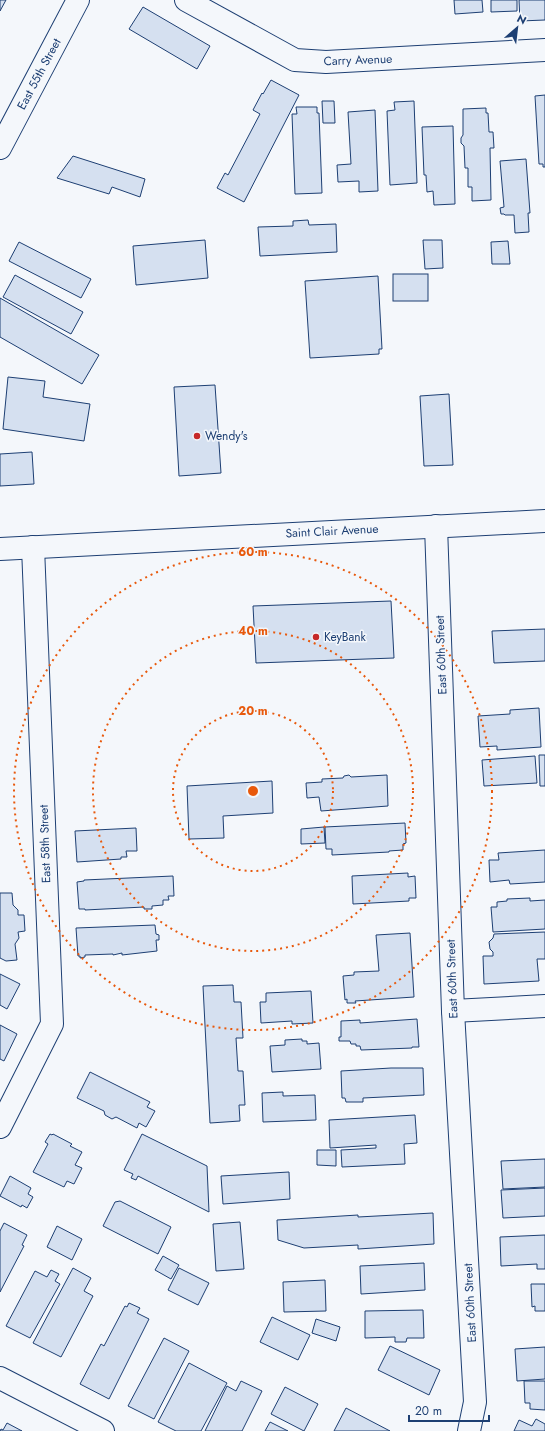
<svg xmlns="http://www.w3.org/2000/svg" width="545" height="1431" viewBox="0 0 545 1431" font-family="Jost,sans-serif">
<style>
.building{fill:#d5e0f0;stroke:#1d3f73}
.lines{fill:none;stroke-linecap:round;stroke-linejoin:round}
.minor-casing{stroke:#1d3f73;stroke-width:24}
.secondary-casing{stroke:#1d3f73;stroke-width:24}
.primary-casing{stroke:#1d3f73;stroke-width:24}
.minor{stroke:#f4f7fb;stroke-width:22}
.secondary{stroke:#f4f7fb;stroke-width:22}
.primary{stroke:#f4f7fb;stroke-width:22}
.ring{fill:none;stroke:#e8590c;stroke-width:2;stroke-dasharray:2 4}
.poi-dot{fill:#c62828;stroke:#f4f7fb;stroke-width:1.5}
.labels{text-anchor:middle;stroke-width:3;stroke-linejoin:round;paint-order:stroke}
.street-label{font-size:12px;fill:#1d3f73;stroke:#f4f7fb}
.poi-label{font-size:12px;fill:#1d3f73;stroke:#f4f7fb;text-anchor:start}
.centre{fill:#e8590c;stroke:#f4f7fb;stroke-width:2}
.ring-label{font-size:12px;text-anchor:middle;font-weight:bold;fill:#e8590c;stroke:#f4f7fb;stroke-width:3;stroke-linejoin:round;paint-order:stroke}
</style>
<rect width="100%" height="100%" fill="#f4f7fb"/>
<!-- building -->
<g class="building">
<polygon points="0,0 6,0 0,11"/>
<polygon points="454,0 482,0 483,12 455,14"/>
<polygon points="491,0 517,0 517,11 491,12"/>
<polygon points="519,0 545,0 545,20 520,21"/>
<polygon points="143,7 210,46 197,69 129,29"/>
<polygon points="271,80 299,95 244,202 217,188 225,173 228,175 260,114 253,110 262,93 263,94"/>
<polygon points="545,95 545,167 543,167 543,164 539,164 535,96"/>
<polygon points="322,101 334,101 335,123 323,123"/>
<polygon points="414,101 417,183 390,185 387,111 395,110 394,102"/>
<polygon points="296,107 317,107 317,113 319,113 322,193 295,194 292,114 297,114"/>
<polygon points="486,108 486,113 488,113 489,132 493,132 494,148 490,148 491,200 472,201 472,187 468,187 468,168 465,168 464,146 461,143 461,138 463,135 463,109"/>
<polygon points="375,110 378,191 359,192 359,181 338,182 337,165 351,164 348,112"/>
<polygon points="453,126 455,204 434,205 433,191 427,192 426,175 424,175 422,127"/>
<polygon points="73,156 145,179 140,197 112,187 109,194 57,178"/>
<polygon points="526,159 530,213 528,213 529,232 515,233 514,215 505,215 504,214 501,214 500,208 504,207 500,161"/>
<polygon points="308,220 309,225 336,224 337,252 260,256 258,227 293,226 293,221"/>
<polygon points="205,240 208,278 136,285 133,246"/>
<polygon points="423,240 442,240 443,268 425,269"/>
<polygon points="508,241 510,264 492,264 491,242"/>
<polygon points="19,242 91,279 81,298 9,261"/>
<rect x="393" y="274" width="35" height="27"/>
<polygon points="15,275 83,312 71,334 3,297"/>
<polygon points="378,276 382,349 379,349 379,354 310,358 305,281"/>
<polygon points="0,298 99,355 82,384 0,337"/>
<polygon points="8,377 45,381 43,397 90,404 84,441 3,429"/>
<polygon points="215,385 221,473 179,476 174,387"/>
<polygon points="449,394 453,465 424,466 420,396"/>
<polygon points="32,452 34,484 0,486 0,454"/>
<polygon points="391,601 394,658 256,663 253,606"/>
<polygon points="545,629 545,661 494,663 492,631"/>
<polygon points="539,708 541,747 497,750 497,746 480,747 478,716 510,714 510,710"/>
<polygon points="539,755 545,755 545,786 540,786"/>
<polygon points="535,756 537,783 484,786 482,760"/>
<polygon points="349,775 351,777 387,775 388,806 321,811 319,797 307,798 306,783 322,782 322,779 343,778 344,776"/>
<polygon points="272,781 273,813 223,816 224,838 189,839 187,786"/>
<polygon points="405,823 406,843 403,844 403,850 389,851 389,852 332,855 332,849 326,849 325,827"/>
<polygon points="324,827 325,843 301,844 301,829"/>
<polygon points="136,828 137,851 126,851 127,857 121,857 121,859 77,862 75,831"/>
<polygon points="545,850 545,882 510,884 509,880 490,882 489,860 499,860 498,853"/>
<polygon points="408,873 408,877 415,876 416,898 409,898 409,901 353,904 352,876"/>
<polygon points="173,876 174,896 168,896 169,900 163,900 163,905 152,906 152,909 144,909 144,907 85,910 85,909 79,909 77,882 84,881 84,880"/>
<polygon points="0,893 12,893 13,905 18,910 18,915 24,915 25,931 18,932 19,938 15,944 17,960 6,961 0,958"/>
<polygon points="530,898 530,901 545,900 545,929 493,932 491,907 497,907 497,902 507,901 507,899"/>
<polygon points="155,925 156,934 159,935 159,940 156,940 157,951 122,955 122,953 113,955 113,954 85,955 85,957 80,958 80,956 78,956 76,928"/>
<polygon points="545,932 545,959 537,959 539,981 484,984 483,956 493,956 493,952 490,949 489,942 493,938 494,934"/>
<polygon points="410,933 414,997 355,1001 356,1003 347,1003 347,999 345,1000 343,976 354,975 354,972 379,971 376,935"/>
<polygon points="0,974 20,984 7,1009 0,1005"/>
<polygon points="233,985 234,1002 241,1002 243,1038 236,1038 238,1071 243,1071 245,1105 239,1105 240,1121 210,1123 203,986"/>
<polygon points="311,991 313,1023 292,1024 292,1021 261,1023 260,1002 266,1002 266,993"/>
<polygon points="417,1019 419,1047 412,1047 412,1048 361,1050 360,1046 356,1046 356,1044 351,1044 350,1041 339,1041 339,1037 341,1037 341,1021 360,1020 360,1023"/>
<polygon points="0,1025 17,1034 4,1061 0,1059"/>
<polygon points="302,1039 302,1041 307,1041 307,1044 319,1043 321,1069 272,1072 270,1046 285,1045 285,1040"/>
<polygon points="391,1068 423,1068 424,1095 363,1098 363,1102 346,1102 345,1098 342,1098 341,1071"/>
<polygon points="90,1072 150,1102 147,1107 155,1111 146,1127 139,1123 137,1128 116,1117 112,1119 105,1115 104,1111 77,1098"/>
<polygon points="283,1092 283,1096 315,1095 316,1120 263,1122 262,1093"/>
<polygon points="415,1115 417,1143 404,1144 405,1164 342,1167 341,1150 376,1148 376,1145 330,1148 329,1120"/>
<polygon points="50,1134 52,1135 53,1134 72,1144 70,1146 82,1152 75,1165 82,1168 74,1184 67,1181 64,1187 33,1172 48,1144 45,1142"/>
<polygon points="142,1134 207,1166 209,1212 138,1176 136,1180 131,1178 133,1174 124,1170"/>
<polygon points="317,1150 336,1150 336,1166 317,1165"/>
<polygon points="545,1159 545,1187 503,1189 501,1161"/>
<polygon points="289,1172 290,1199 223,1204 221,1176"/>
<polygon points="10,1176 31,1188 28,1194 33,1197 27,1208 22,1205 21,1207 0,1196"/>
<polygon points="545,1188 545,1216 503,1218 501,1190"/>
<polygon points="120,1201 171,1227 158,1254 103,1226 115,1202"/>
<polygon points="433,1213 434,1244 358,1249 358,1245 304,1248 278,1240 277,1220 358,1215 358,1217"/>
<polygon points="240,1222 244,1269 216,1271 213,1224"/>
<polygon points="4,1223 27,1235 22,1245 24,1246 0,1292 0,1231"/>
<polygon points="57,1226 82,1239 72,1260 47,1247"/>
<polygon points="545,1235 545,1269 537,1269 537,1264 501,1266 500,1237"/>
<polygon points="163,1256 179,1265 171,1279 155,1270"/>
<polygon points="424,1263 425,1290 361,1294 360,1266"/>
<polygon points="73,1268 91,1278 84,1291 93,1296 61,1357 33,1343"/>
<polygon points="179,1268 209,1283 198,1305 168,1290"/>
<polygon points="51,1270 59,1274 55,1281 60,1284 30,1338 6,1326 35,1271 47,1277"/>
<polygon points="325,1280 326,1311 284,1312 283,1282"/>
<polygon points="531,1284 545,1284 545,1311 535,1311 535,1306 532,1307"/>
<polygon points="129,1303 140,1308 137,1313 149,1319 109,1399 80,1384 101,1344 104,1346 125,1306 127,1307"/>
<polygon points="423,1310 424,1338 407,1338 406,1342 395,1342 395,1337 365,1338 365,1311"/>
<polygon points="272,1317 310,1335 298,1360 260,1342"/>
<polygon points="316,1319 340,1327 336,1341 312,1333"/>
<polygon points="164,1338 189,1351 154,1419 128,1406"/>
<polygon points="390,1346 440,1370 429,1395 378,1370"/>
<polygon points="545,1347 545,1379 517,1381 515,1349"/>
<polygon points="189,1363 227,1383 201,1431 176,1431 158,1422"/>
<polygon points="241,1381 262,1391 242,1431 205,1431 227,1386 236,1391"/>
<polygon points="524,1381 545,1381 545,1410 530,1409 530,1403 525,1403"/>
<polygon points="285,1387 318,1404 304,1431 271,1414"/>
<polygon points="346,1408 390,1431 334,1431"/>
<polygon points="536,1419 545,1424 545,1431 514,1431 519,1420 532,1426"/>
<polygon points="270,1422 288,1431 265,1431"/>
<polygon points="7,1423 22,1431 0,1431 1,1429 3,1430"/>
</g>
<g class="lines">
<!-- minor casing -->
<g class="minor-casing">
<g id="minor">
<polyline points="186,0 295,60 326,62 545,50"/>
<polyline points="436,526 453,1011 475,1402 469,1431"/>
<polyline points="453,1011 545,1006"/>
<polyline points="0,1127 52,1024 33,547"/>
<polyline points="0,1378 103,1431"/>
</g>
</g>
<!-- secondary casing -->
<g class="secondary-casing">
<polyline id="secondary" points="0,549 545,521"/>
</g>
<!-- primary casing -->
<g class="primary-casing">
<polyline id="primary" points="0,148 78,0"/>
</g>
<!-- minor -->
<use href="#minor" class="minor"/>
<!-- secondary -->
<use href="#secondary" class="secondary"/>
<!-- primary -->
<use href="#primary" class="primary"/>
</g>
<!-- distance rings -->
<g class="ring">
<circle cx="253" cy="791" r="80"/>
<circle cx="253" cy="791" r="160"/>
<circle cx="253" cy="791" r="239"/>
</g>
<!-- markers -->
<g class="poi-dot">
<circle cx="197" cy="436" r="4"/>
<circle cx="316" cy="637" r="4"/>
</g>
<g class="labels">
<!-- street labels -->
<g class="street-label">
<text transform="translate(358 60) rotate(-2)" y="4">Carry Avenue</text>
<text transform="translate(39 74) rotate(-62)" y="4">East 55th Street</text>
<text transform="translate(332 531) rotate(-3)" y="4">Saint Clair Avenue</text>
<text transform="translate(441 655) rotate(-92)" y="4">East 60th Street</text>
<text transform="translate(45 844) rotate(-92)" y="4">East 58th Street</text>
<text transform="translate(452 979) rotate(-92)" y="4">East 60th Street</text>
<text transform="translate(470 1303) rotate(-93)" y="4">East 60th Street</text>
</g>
<!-- poi labels -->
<g class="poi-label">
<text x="205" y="440">Wendy's</text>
<text x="324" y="641">KeyBank</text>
</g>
</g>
<circle cx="253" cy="791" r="6" class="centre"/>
<g class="ring-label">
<text x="253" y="556">60 m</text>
<text x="253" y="635">40 m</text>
<text x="253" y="715">20 m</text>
</g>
<!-- north arrow -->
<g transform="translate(517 28) rotate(28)" stroke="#f4f7fb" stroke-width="3" paint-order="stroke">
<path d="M0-3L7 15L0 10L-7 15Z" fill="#1d3f73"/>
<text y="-6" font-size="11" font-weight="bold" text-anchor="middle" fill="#1d3f73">N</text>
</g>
<!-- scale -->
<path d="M409 1415v6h80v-6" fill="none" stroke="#1d3f73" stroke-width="2"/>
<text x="415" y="1415" font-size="12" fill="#1d3f73" stroke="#f4f7fb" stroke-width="3" paint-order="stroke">20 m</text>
</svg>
